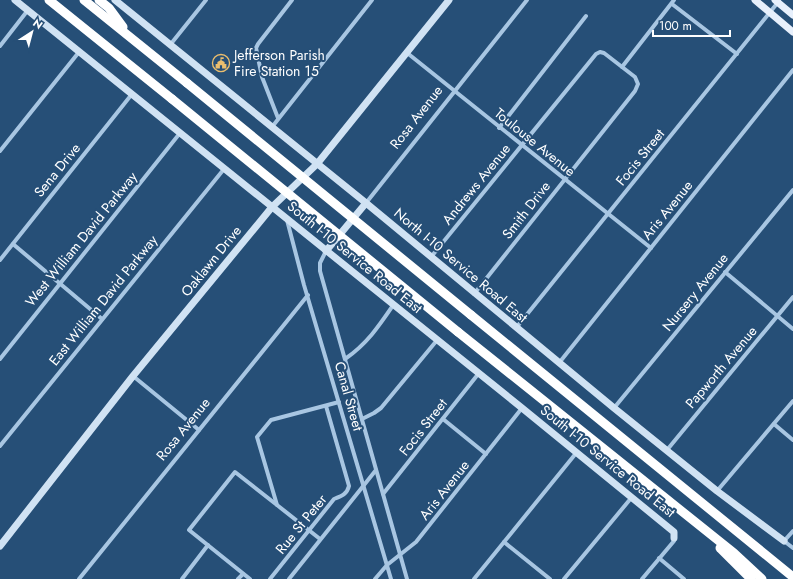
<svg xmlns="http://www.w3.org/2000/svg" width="793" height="579" viewBox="0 0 793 579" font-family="Jost,sans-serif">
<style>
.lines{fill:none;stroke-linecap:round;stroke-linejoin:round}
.street{stroke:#a8c6e2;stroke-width:4}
.secondary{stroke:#d0e2f3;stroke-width:7}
.primary{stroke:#e7f0fc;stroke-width:7}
.highway{stroke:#fff;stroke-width:9}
.highway-bridge{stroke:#fff;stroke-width:9}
.labels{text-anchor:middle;stroke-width:4;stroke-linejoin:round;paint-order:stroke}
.poi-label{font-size:14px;fill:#fff;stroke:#264f77;text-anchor:start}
.street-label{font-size:14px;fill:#fff;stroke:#264f77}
</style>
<rect width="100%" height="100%" fill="#264f77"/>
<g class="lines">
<!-- street -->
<g class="street">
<polyline points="672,4 737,54"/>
<polyline points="170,45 206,0"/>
<polyline points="0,46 28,10"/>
<polyline points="406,52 651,248"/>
<polyline points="622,67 674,0"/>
<polyline points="278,118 262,77 256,48 258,44 292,0"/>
<polyline points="272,127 372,0"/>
<polyline points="499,128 586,16"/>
<polyline points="0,151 79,52"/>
<polyline points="366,203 527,0"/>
<polyline points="287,220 304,285 391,579"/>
<polyline points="13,244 102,319"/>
<polyline points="326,251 320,263 320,271 407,579"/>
<polyline points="431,257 596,54 600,52 604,53 635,77 638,84 635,91 474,294"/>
<polyline points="0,260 132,94"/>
<polyline points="725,272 793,329"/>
<polyline points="516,328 779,1"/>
<polyline points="0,359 180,133"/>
<path d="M345,359C367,344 379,326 394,304"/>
<polyline points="559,363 793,70"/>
<polyline points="133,376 199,430"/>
<polyline points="614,408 793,190"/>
<polyline points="362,419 374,413 381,408 438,339"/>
<polyline points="443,419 486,454"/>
<polyline points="774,424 793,440"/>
<polyline points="0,446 224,169"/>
<polyline points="667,450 793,297"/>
<polyline points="717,491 793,401"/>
<polyline points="383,494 479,373"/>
<polyline points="793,531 784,541 793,548"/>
<polyline points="320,539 277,505 257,437 271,420 339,402"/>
<polyline points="504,542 550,579"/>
<polyline points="659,558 684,579"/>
<polyline points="79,579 308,295"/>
<polyline points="182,579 208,545"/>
<polyline points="238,579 243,574"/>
<polyline points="250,579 189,530 235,472 277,505"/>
<path d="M270,579L334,499C342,496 347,494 349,486L326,406"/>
<polyline points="289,579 376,470"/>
<polyline points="375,579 387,565 416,542 522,408"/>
<polyline points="474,579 577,452"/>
<polyline points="564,579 632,497"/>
<polyline points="642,579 674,541 674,538"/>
</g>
<!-- secondary -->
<g class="secondary">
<polyline points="15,0 522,408 674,532 674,538"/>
<polyline points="115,0 366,203 614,408 717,491 784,541"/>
<polyline points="326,251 366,203"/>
<polyline points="0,546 133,376 272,207 317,164 449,0"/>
</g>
<!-- primary -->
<g class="primary">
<polyline points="755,0 793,32"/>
<polyline points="775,0 793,15"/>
</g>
<!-- highway -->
<g class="highway">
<polyline points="49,0 172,99"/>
<polyline points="84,0 187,83"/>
<polyline points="99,0 109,8 123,27"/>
<polyline points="471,315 793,577"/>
<polyline points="458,332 734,553 762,579"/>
<polyline points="720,548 751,579"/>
</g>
<!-- highway-bridge -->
<g class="highway-bridge">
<polyline points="187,83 471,315"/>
<polyline points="172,99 458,332"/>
</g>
</g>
<!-- icons -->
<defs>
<g id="civic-ring" transform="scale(0.9)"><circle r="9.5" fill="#264f77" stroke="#eabe6e" stroke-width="1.5"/><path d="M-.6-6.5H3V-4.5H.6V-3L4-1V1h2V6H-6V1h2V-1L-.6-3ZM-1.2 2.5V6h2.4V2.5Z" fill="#eabe6e"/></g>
</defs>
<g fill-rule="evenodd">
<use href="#civic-ring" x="221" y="63"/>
</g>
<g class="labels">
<!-- poi labels -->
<g class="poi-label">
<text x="234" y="60">Jefferson Parish<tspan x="234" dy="16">Fire Station 15</tspan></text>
</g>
<!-- street labels -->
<g class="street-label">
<text transform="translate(416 117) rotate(-52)" y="5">Rosa Avenue</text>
<text transform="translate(535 142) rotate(39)" y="5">Toulouse Avenue</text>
<text transform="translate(640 157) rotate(-51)" y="5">Focis Street</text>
<text transform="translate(57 170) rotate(-51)" y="5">Sena Drive</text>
<text transform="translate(476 184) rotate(-51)" y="5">Andrews Avenue</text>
<text transform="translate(526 210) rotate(-52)" y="5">Smith Drive</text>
<text transform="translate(667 210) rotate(-51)" y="5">Aris Avenue</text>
<text transform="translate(81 239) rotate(-51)" y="5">West William David Parkway</text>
<text transform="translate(355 257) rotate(39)" y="5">South I-10 Service Road East</text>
<text transform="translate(211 261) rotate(-51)" y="5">Oaklawn Drive</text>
<text transform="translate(461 265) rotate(40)" y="5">North I-10 Service Road East</text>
<text transform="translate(695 292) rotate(-51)" y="5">Nursery Avenue</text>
<text transform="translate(103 300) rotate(-51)" y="5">East William David Parkway</text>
<text transform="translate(721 367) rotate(-50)" y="5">Papworth Avenue</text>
<text transform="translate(349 396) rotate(74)" y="5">Canal Street</text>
<text transform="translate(423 427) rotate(-52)" y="5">Focis Street</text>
<text transform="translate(183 429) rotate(-51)" y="5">Rosa Avenue</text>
<text transform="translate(608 461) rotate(39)" y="5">South I-10 Service Road East</text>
<text transform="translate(444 490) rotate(-52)" y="5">Aris Avenue</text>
<text transform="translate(301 524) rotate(-51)" y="5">Rue St Peter</text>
</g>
</g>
<!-- north arrow -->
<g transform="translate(32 32) rotate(36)" stroke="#264f77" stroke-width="3" paint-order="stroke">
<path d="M0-3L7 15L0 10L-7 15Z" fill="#ffffff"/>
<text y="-6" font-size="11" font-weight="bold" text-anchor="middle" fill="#ffffff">N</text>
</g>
<!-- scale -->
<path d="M653 30v6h77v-6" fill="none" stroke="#ffffff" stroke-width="2"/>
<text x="659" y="30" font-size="12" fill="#ffffff" stroke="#264f77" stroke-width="3" paint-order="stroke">100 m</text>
</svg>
